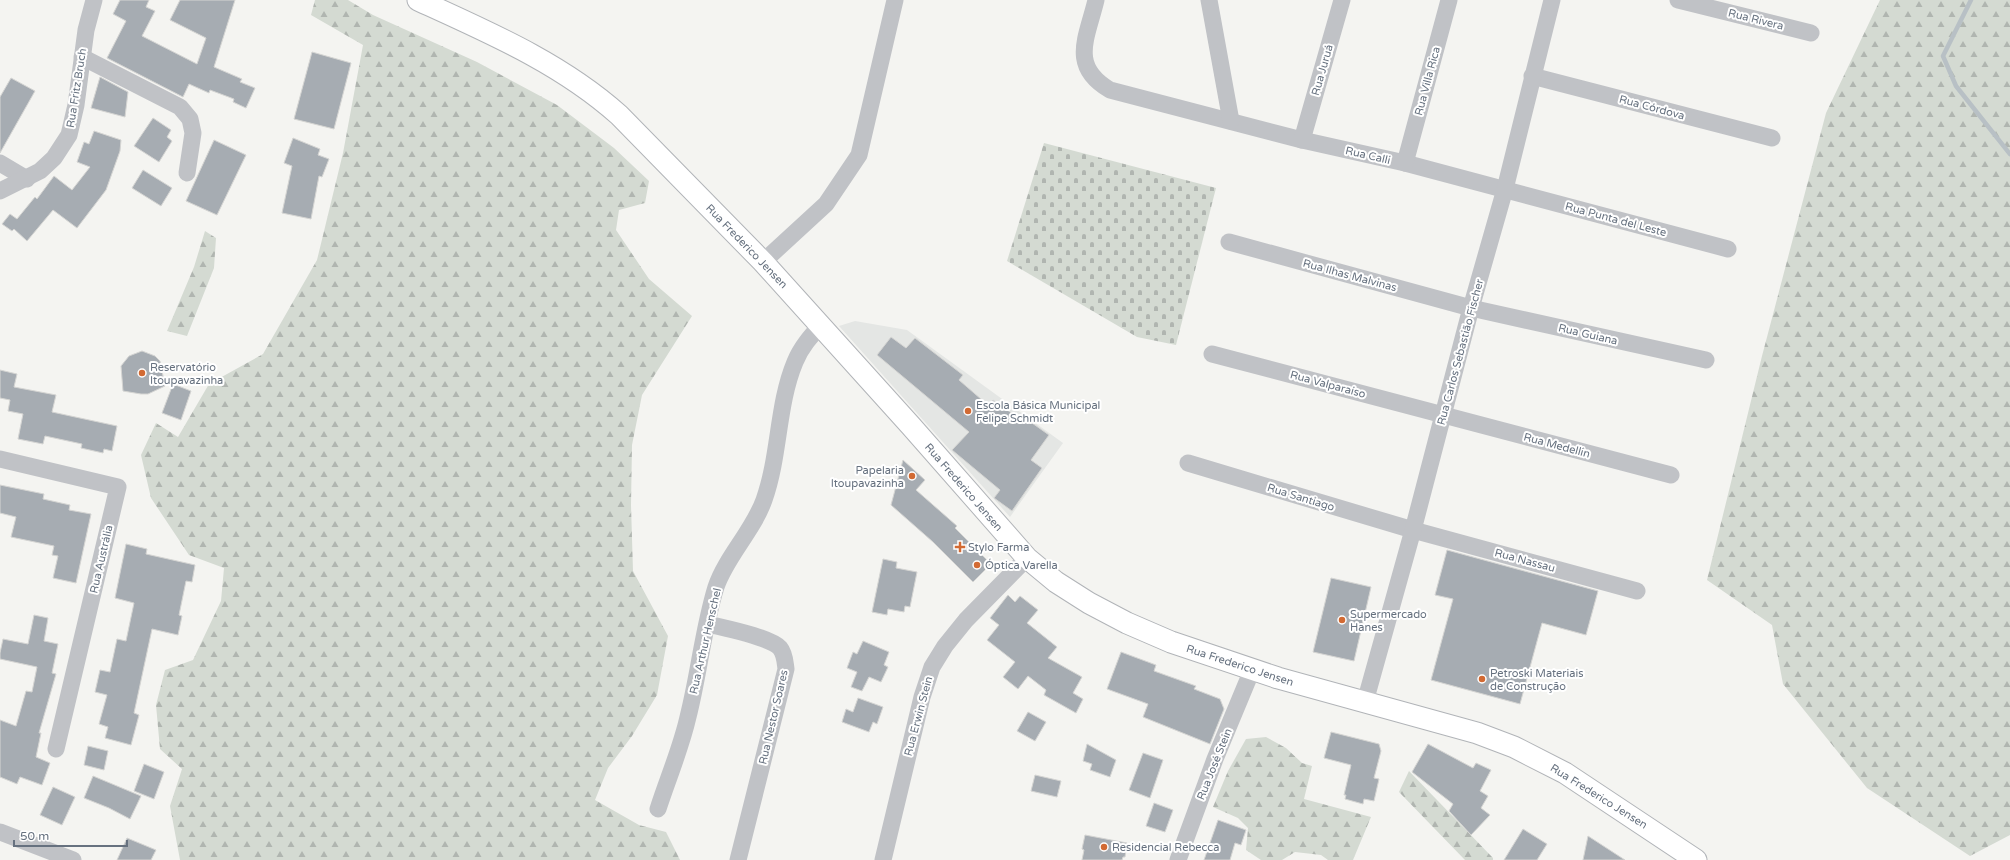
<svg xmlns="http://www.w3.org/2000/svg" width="2010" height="860" viewBox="0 0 2010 860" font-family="'Varela Round',sans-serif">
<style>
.built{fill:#e4e6e4}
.forest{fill:url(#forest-firs)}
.cemetery{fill:url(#cemetery-stones)}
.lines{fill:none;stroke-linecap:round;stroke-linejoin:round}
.stream{stroke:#b8c0c5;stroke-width:4.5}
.building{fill:#a6acb2;stroke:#d5d5d3}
.major-casing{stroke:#b1b4b8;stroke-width:23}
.minor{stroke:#c0c2c6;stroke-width:17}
.major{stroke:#fff;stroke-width:21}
.poi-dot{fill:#d26a33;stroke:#fff;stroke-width:1.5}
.labels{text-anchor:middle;stroke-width:4;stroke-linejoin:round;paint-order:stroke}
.street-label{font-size:11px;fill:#66717f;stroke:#fff}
.poi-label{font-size:11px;fill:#66717f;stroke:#fff;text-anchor:start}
</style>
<defs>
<pattern id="forest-firs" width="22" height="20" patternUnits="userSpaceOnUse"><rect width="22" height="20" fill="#d4dad2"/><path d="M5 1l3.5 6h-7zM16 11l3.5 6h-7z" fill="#b0b5b0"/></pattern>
<pattern id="cemetery-stones" width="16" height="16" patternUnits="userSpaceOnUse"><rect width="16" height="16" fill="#d4dad2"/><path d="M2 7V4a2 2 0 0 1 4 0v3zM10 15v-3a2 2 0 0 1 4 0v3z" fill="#b0b5b0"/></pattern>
</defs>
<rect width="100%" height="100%" fill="#f4f4f1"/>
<!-- built -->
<polygon class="built" points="855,321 907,330 1063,443 1010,517 839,326"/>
<!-- forest -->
<g class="forest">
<polygon points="315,0 348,0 373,15 477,62 557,105 614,148 649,181 645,203 619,210 616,230 649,279 692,316 642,395 632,445 631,505 633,571 668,636 657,695 632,736 608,768 595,800 639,825 666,832 680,860 180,860 170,806 182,769 160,749 156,705 165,670 193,660 221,601 224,568 189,555 151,498 141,455 156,423 178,437 209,384 263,354 317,260 343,153 363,45 311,15"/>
<polygon points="1880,0 2010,0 2010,835 1970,856 1867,788 1783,684 1772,625 1707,580 1762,356 1826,113"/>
<polygon points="205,231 216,238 214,268 187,336 167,331 194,267"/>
<polygon points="1266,737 1286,748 1302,763 1312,766 1304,799 1371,817 1353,860 1328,860 1321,855 1295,852 1282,860 1261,860 1246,850 1248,828 1238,818 1213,807 1228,771 1246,739"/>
<polygon points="1409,771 1493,858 1493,860 1465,860 1399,792"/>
</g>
<!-- cemetery -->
<polygon class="cemetery" points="1044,143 1216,188 1176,345 1137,337 1007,261"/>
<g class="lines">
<!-- stream -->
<polyline class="stream" points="1971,0 1943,56 1956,86 2010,154"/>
</g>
<!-- building -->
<g class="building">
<polygon points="120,0 149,0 146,7 155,11 142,36 197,64 206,38 170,20 180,0 235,0 214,67 242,79 240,82 255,88 246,108 233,102 234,99 210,90 209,93 189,84 183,97 107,58 126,21 113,14"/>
<polygon points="312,52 351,63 334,129 294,119"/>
<polygon points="100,77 128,92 125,117 91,108"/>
<polygon points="11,78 35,91 0,153 0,97"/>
<polygon points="153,118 171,130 167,137 172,141 159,162 134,146"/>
<polygon points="94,131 121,140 120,151 106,190 77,228 53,210 27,241 14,229 12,231 2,224 10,214 17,219 35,197 37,199 54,176 72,190 90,167 77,162 84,142 89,144"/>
<polygon points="293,138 320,149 318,155 329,159 322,177 319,176 311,219 282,213 292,166 284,163"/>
<polygon points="214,140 246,155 217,215 186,201"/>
<polygon points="143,170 172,188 161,206 132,188"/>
<polygon points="891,337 906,348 915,338 963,375 959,380 989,406 993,400 1023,421 1025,418 1049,435 1031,460 1042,468 1012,511 994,498 1000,490 952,450 969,432 877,355"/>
<polygon points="142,351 155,356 160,361 165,386 148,394 141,394 123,391 121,366 129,356"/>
<polygon points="0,370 17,374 14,387 56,395 52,412 117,426 112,451 104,449 103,453 81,448 82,444 45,436 43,444 18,439 23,414 8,411 10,400 0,398"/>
<polygon points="173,384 191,391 181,420 162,413"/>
<polygon points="903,460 925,480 916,490 957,526 955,528 991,564 973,582 933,542 891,505"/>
<polygon points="0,485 44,494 43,499 70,505 69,510 91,514 76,583 53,578 58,556 52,555 54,546 11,537 16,517 0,513"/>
<polygon points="126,544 147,549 146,554 195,565 192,582 186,581 179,615 182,616 178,635 152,629 134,713 139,715 131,745 105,738 108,727 99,724 107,695 95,692 100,670 110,672 117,639 126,641 134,603 115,598"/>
<polygon points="1447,550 1598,591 1586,635 1542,623 1520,704 1431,680 1453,599 1435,595"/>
<polygon points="883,559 897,562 896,568 917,572 910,607 905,606 904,612 888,609 887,615 872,612"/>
<polygon points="1331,578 1371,587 1354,661 1313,652"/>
<polygon points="1008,595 1015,602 1020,596 1038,610 1027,623 1057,647 1048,658 1082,677 1073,693 1083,699 1076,713 1044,695 1046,690 1028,676 1018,689 1003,677 1015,662 987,640 999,625 990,618"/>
<polygon points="34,615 48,618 44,641 58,644 52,673 56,674 39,733 41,733 36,757 50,763 42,785 20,777 17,784 0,777 0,720 16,726 26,691 32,692 37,667 0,659 0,653 3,639 28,644"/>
<polygon points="863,641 889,652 884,665 888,667 881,682 869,677 862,691 851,687 857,672 847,668 853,652 857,654"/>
<polygon points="1121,652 1156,665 1154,671 1196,686 1194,689 1220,699 1224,709 1210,744 1143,717 1148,704 1107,689"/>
<polygon points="858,698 883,707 877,724 873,722 869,732 842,722 846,709 853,712"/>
<polygon points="1028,712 1046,722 1035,741 1017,731"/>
<polygon points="1331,732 1379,744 1381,751 1374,778 1379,779 1374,801 1364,799 1363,804 1345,799 1346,795 1344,795 1351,765 1324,758"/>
<polygon points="1087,744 1116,760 1110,777 1090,770 1092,764 1083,761"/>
<polygon points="1428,744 1473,768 1476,763 1491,770 1480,791 1488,796 1481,808 1490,815 1471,835 1449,811 1453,804 1412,772"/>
<polygon points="88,746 108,751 104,770 84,765"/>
<polygon points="1143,753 1163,760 1150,798 1129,790"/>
<polygon points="144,764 164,772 154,799 134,791"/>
<polygon points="1035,775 1061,781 1057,797 1031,791"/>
<polygon points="93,776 141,796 130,819 109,808 84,798"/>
<polygon points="53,787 75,797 62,825 40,815"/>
<polygon points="1154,803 1173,810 1165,832 1146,826"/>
<polygon points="1218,820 1246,830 1241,845 1235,843 1230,860 1204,860"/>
<polygon points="1523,829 1547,844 1537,860 1504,860"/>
<polygon points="1085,835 1127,843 1125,857 1123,857 1122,860 1082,860 1084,850 1082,849"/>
<polygon points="1588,836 1625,860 1583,860"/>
<polygon points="127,838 156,850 151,860 117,860"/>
</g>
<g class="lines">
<!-- major casing -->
<g class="major-casing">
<path id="major" d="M418,0C488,32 561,63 619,115L763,262L911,426L1027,558L1056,582L1089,603L1127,623L1171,642L1278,678L1477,733L1514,747L1565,773L1696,860"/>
</g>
<!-- minor -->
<g class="minor">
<path d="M1096,0C1087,38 1069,66 1110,90L1302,140L1405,163L1728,249"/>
<polyline points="1209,0 1231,121"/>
<polyline points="1678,0 1811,33"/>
<polyline points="82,57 180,107 190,119 193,133 187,173"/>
<polyline points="1532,76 1772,138"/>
<polyline points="1302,140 1342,0"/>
<polyline points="0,163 27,179"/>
<polyline points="1405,163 1449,0"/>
<polyline points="0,191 40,171 54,158 69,135 76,105 86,30 94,0"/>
<polyline points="1229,242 1471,308 1706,360"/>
<polyline points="763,262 826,204 859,155 895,0"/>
<polyline points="1212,354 1671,475"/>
<polyline points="0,459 118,487 56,749"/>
<polyline points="1188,463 1413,530 1637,591"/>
<path d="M708,624C724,628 770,637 780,648C785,654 785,662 786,669L738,860"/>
<polyline points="1365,702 1413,530 1471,308 1505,189 1552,0"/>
<path d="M658,809C668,778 681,748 688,717C699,674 703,629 716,587C726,557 753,531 764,500C780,455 777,405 795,362C801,347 811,336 821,325"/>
<polyline points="0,832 73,860"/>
<polyline points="883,860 922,697 932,667 945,646 966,620 1027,558"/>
<polyline points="1178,860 1215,759 1252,670"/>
</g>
<!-- major -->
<use href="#major" class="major"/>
</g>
<!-- markers -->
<g class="poi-dot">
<circle cx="142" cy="373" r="4"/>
<circle cx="968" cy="411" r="4"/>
<circle cx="912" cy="476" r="4"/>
<path d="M958 541h4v4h4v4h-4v4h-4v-4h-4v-4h4z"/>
<circle cx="977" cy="565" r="4"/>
<circle cx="1342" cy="620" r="4"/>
<circle cx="1482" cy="679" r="4"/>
<circle cx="1104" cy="847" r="4"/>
</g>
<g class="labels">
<!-- street labels -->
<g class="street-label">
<text transform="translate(1756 19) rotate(14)" y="4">Rua Rivera</text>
<text transform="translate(1322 70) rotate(-74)" y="4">Rua Juruá</text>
<text transform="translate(1427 81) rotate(-75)" y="4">Rua Villa Rica</text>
<text transform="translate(76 88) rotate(-81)" y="4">Rua Fritz Bruch</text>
<text transform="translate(1652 107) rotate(15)" y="4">Rua Córdova</text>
<text transform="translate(1368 155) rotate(13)" y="4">Rua Calli</text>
<text transform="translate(1616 219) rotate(15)" y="4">Rua Punta del Leste</text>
<text transform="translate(747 246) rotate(46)" y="4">Rua Frederico Jensen</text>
<text transform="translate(1350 275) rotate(15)" y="4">Rua Ilhas Malvinas</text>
<text transform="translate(1588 334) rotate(13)" y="4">Rua Guiana</text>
<text transform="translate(1460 352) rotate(-75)" y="4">Rua Carlos Sebastião Fischer</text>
<text transform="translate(1328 384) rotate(15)" y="4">Rua Valparaíso</text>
<text transform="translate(1557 445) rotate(15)" y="4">Rua Medellin</text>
<text transform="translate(964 487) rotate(49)" y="4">Rua Frederico Jensen</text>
<text transform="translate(1301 497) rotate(17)" y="4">Rua Santiago</text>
<text transform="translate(101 559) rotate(-77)" y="4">Rua Austrália</text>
<text transform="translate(1525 560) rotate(15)" y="4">Rua Nassau</text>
<text transform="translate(705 641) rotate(-77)" y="4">Rua Arthur Henschel</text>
<text transform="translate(1240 665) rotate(18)" y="4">Rua Frederico Jensen</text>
<text transform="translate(918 716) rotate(-75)" y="4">Rua Erwin Stein</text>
<text transform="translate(773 717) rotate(-77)" y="4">Rua Nestor Soares</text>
<text transform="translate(1214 764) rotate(-68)" y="4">Rua José Stein</text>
<text transform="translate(1599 796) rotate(32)" y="4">Rua Frederico Jensen</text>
</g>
<!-- poi labels -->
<g class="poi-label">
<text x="150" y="371">Reservatório<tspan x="150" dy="13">Itoupavazinha</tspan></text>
<text x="976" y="409">Escola Básica Municipal<tspan x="976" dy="13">Felipe Schmidt</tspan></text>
<text x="904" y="474" text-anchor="end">Papelaria<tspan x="904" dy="13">Itoupavazinha</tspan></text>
<text x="968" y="551">Stylo Farma</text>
<text x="985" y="569">Óptica Varella</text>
<text x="1350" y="618">Supermercado<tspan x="1350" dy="13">Hanes</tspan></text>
<text x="1490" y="677">Petroski Materiais<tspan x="1490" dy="13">de Construção</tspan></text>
<text x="1112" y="851">Residencial Rebecca</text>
</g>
</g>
<!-- scale -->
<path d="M14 840v6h113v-6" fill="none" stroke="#66717f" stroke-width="2"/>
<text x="20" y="840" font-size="12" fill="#66717f" stroke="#ffffff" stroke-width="3" paint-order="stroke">50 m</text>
</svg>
